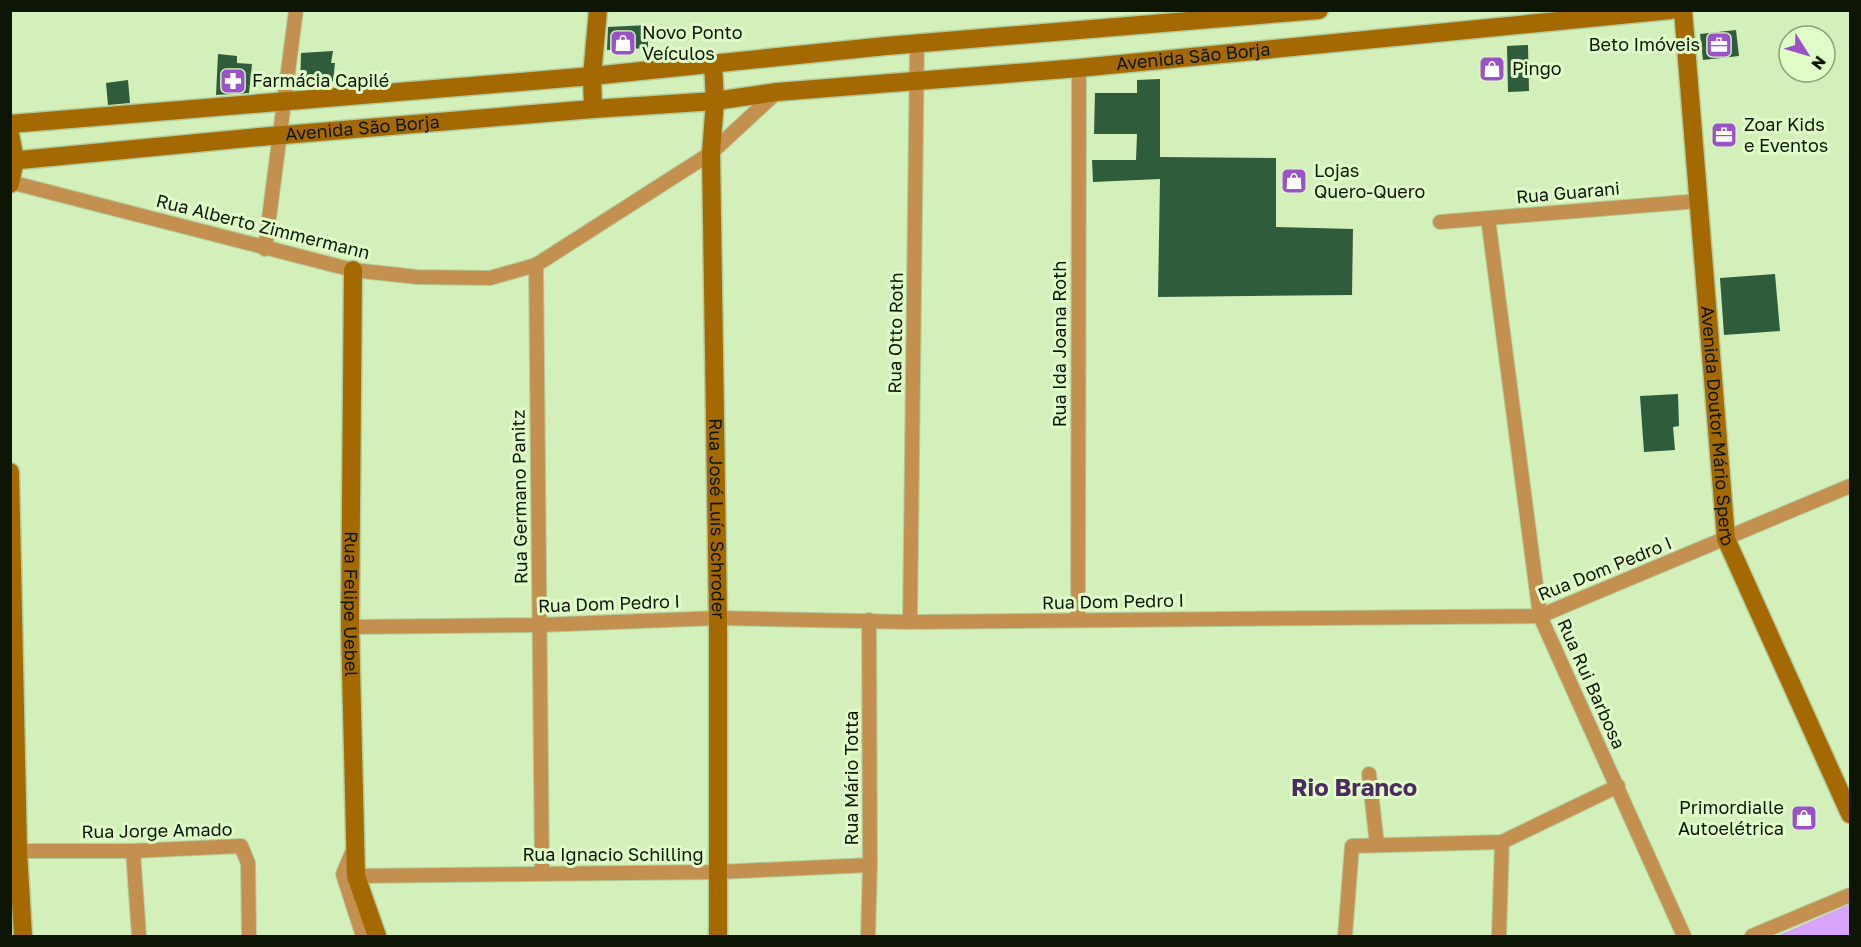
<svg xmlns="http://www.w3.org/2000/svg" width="1861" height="947" viewBox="0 0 1861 947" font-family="'Golos Text',sans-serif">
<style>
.green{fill:#d7a4fa}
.building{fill:#2f5d3b}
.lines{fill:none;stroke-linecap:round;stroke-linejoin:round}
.street-casing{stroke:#b3cc9d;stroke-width:16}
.secondary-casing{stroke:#b3cc9d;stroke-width:21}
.street{stroke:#c39050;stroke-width:14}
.secondary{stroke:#a56901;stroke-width:18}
.labels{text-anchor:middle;stroke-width:6;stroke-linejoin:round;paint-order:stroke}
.poi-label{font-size:18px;fill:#0d1604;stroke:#e0fcc7;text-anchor:start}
.street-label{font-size:18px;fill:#0d1604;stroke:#e0fcc7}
.district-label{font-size:24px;font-weight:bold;fill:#4c2a62;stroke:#e0fcc7}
</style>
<rect width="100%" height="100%" fill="#d3efba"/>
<!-- green -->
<polygon class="green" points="1850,904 1850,936 1777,936"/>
<!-- building -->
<g class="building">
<polygon points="648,25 648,48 607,50 608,27"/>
<polygon points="1736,30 1739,56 1703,60 1700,34"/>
<polygon points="1528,45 1529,91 1508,92 1507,46"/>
<polygon points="333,51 331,63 335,63 333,81 324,82 324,86 300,87 301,53"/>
<polygon points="218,54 237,56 237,63 252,64 249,93 216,95"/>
<polygon points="1160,79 1160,157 1276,158 1276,227 1353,229 1352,295 1158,297 1160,179 1093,182 1092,160 1136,160 1137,134 1094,134 1095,93 1137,93 1137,80"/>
<polygon points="128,80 130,103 108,105 106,83"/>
<polygon points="1775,274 1780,331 1724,335 1720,278"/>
<polygon points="1678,394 1679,426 1673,427 1675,450 1644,452 1640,396"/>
</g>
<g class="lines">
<!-- street casing -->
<g class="street-casing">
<g id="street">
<polyline points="10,182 353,270 417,277 490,278 536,265 711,153 777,92"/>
<polyline points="1488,218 1540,616 1684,936"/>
<polyline points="1440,222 1699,201"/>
<polyline points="265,249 296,10"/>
<polyline points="536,265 542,873"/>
<polyline points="1078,620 1079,68"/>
<polyline points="910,622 917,44"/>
<polyline points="350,627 540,625 718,618 910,622 1540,616 1850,486"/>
<polyline points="1369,774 1377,845"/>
<polyline points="354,848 343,874 363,936"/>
<polyline points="18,851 133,851 241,846 248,863 249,936"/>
<polyline points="133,851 139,936"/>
<polyline points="356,876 718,872 870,865"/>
<polyline points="868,936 870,865 869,620"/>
<polyline points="1345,936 1352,846 1502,842 1618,786"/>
<polyline points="1499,936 1502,842"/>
<polyline points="1752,936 1850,895"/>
</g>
</g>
<!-- secondary casing -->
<g class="secondary-casing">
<g id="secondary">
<path id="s1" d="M1683,10L1726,539L1850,814"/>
<path id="s2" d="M713,63L715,101L711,153L718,618V936"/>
<polyline points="593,109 592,76 598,10"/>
<polyline points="10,124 592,76 886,46 1319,10"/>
<polyline points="10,134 15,160 10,184"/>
<path id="s3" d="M10,161L259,137L593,109L715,101L777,92L1079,68L1671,10"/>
<path id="s4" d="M353,270L350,627L356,876L377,936"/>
<polyline points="10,472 18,851 23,936"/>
</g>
</g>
<!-- street -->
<use href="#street" class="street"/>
<!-- secondary -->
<use href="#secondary" class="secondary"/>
</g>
<!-- icons -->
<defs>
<g id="shop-square" transform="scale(1.35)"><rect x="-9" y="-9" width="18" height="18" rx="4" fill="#9a53c6" stroke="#e0fcc7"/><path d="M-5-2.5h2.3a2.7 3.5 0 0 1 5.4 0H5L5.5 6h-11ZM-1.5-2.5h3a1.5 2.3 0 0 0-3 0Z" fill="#fff"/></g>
<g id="office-square" transform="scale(1.35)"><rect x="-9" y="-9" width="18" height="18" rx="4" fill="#9a53c6" stroke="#e0fcc7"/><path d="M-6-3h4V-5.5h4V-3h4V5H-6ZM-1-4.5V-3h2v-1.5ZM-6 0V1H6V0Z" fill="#fff"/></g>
<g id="pharmacy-square" transform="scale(1.35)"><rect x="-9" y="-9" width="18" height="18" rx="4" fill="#9a53c6" stroke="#e0fcc7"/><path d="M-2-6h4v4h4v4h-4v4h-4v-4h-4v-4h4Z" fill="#fff"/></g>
</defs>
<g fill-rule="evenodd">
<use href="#shop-square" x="623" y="43"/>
<use href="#office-square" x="1719" y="45"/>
<use href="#shop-square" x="1492" y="69"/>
<use href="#pharmacy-square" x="233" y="81"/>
<use href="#office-square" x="1724" y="135"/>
<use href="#shop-square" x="1294" y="181"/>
<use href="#shop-square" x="1804" y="818"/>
</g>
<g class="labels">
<!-- poi labels -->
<g class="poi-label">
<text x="642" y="39">Novo Ponto<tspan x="642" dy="21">Veículos</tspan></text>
<text x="1700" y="51" text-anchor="end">Beto Imóveis</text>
<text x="1512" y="75">Pingo</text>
<text x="252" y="87">Farmácia Capilé</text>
<text x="1744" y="131">Zoar Kids<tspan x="1744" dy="21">e Eventos</tspan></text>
<text x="1314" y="177">Lojas<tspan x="1314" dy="21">Quero-Quero</tspan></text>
<text x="1784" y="814" text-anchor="end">Primordialle<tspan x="1784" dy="21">Autoelétrica</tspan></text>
</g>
<!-- street labels -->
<g class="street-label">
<text dy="6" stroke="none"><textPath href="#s3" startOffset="1188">Avenida São Borja</textPath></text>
<text dy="6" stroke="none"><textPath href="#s3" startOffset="354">Avenida São Borja</textPath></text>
<text transform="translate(1568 193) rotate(-5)" y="6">Rua Guarani</text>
<text transform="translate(263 227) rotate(14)" y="6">Rua Alberto Zimmermann</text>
<text transform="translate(896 333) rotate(-89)" y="6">Rua Otto Roth</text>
<text transform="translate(1060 344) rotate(-90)" y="6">Rua Ida Joana Roth</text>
<text dy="6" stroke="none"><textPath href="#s1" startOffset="417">Avenida Doutor Mário Sperb</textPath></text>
<text transform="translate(520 497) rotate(-91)" y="6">Rua Germano Panitz</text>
<text dy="6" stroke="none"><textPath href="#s2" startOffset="456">Rua José Luís Schroder</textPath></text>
<text transform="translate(1605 569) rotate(-22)" y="6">Rua Dom Pedro I</text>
<text transform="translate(1113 602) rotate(-1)" y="6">Rua Dom Pedro I</text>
<text transform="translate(609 604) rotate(-2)" y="6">Rua Dom Pedro I</text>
<text dy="6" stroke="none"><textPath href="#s4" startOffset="334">Rua Felipe Uebel</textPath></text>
<text transform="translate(1591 684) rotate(66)" y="6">Rua Rui Barbosa</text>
<text transform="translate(852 778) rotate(-90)" y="6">Rua Mário Totta</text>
<text transform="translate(157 831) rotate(-1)" y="6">Rua Jorge Amado</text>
<text x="613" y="861">Rua Ignacio Schilling</text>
</g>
<!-- district labels -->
<g class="district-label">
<text x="1354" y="796">Rio Branco</text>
</g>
</g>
<!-- border -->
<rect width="1861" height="947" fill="none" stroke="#0d1604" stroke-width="24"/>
<!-- north arrow -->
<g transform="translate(1807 54) rotate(127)"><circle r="28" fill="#e0fcc7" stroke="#8ca079" stroke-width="1.5"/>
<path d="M0-4.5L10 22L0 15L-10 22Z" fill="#9a53c6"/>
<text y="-9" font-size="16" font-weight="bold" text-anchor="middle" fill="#0d1604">N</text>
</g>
</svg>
